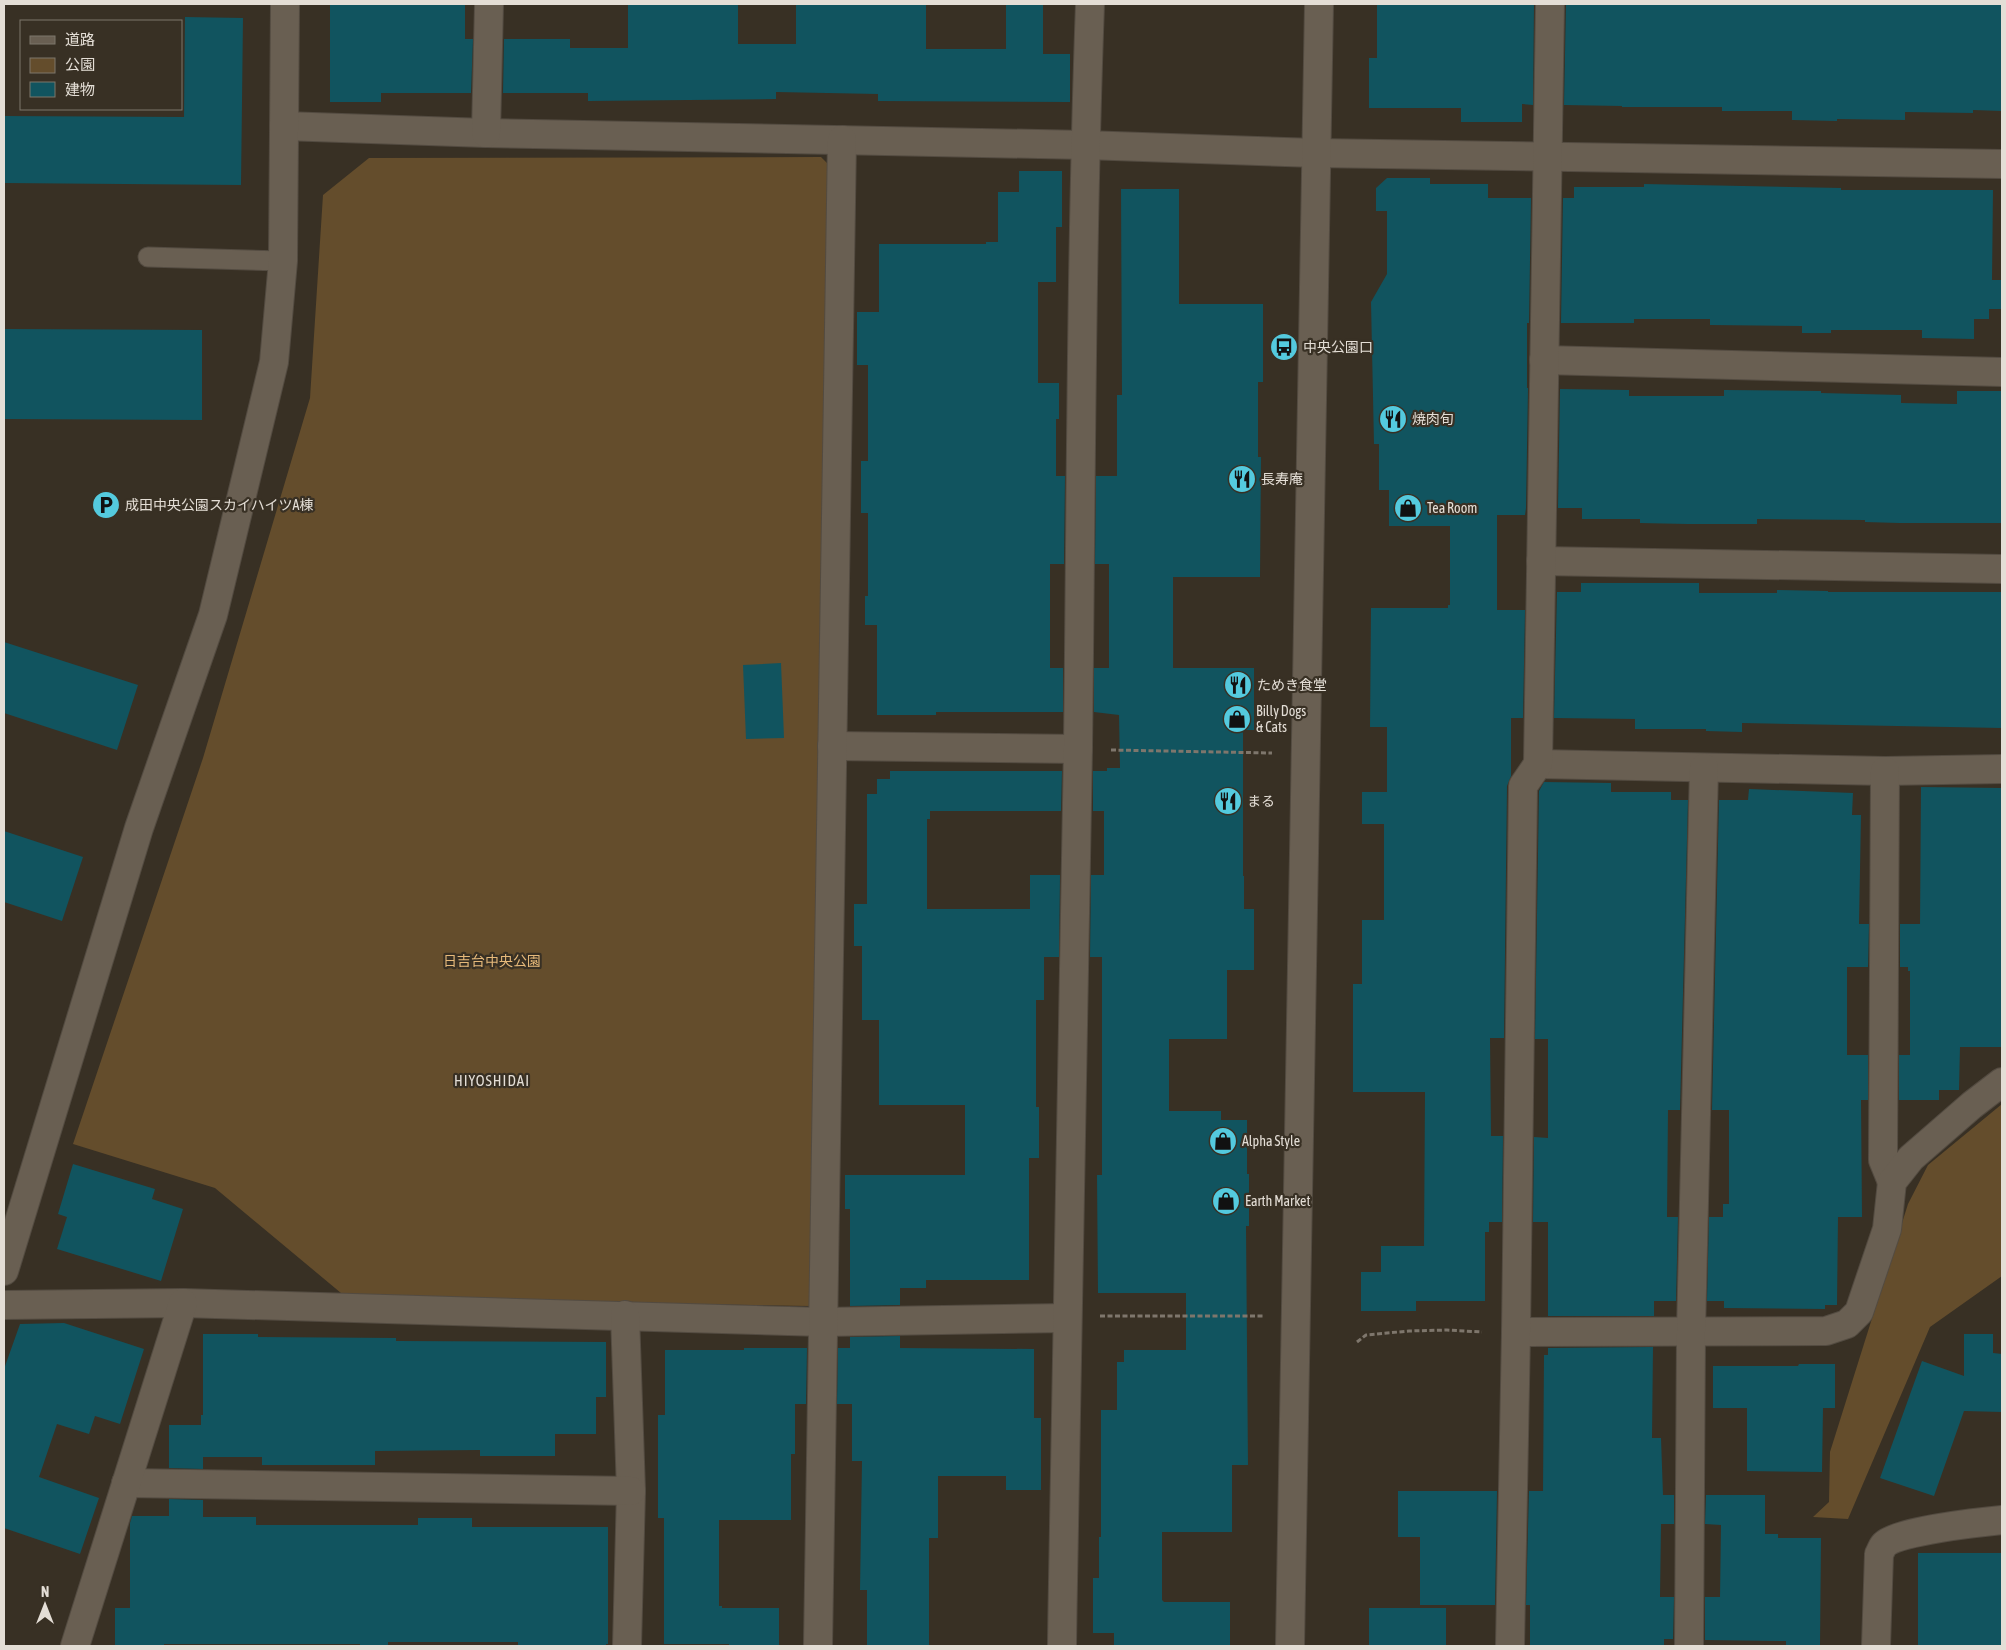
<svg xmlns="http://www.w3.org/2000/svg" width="2006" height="1650" viewBox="0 0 2006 1650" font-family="'Asap Condensed','Noto Sans JP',sans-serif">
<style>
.green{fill:#644d2c}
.building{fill:#11545f}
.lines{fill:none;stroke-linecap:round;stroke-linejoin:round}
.service-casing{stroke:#534b41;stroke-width:21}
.minor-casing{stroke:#534b41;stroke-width:30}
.tertiary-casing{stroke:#534b41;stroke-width:30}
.path{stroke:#7e766c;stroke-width:3;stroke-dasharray:5 2.5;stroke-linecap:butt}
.service{stroke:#695f52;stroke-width:19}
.minor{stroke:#695f52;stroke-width:28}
.tertiary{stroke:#695f52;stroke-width:28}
.labels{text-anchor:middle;stroke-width:4.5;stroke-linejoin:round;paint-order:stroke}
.poi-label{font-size:14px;fill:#e4ded6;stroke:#383024;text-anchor:start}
.park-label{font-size:14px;fill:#e6b97a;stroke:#383024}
.neighbourhood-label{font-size:15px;letter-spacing:1px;fill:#e4ded6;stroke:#383024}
</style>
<rect width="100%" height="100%" fill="#383024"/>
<!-- green -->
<g class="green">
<polygon points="821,157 835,171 810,1306 347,1298 215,1188 73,1144 203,758 310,398 323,195 369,158"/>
<polygon points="2002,1104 2002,1276 1930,1327 1848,1519 1813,1517 1829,1502 1830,1452 1908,1204 1928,1165"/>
</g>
<!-- building -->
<g class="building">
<polygon points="330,4 465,4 465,39 473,39 471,93 381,93 381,102 330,102"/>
<polygon points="628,4 738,4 738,44 796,44 796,4 926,4 926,49 1006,49 1006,4 1043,4 1043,54 1070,54 1070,102 878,101 878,94 776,92 776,99 588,101 588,93 503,93 504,39 570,39 570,48 628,48"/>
<polygon points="1377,4 1534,4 1533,105 1522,104 1522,122 1461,122 1461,108 1369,108 1369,58 1377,58"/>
<polygon points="1566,4 2002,4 2002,111 1973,110 1973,113 1905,112 1905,120 1837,119 1837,121 1792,120 1792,111 1722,111 1722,107 1622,107 1622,106 1564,105"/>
<polygon points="185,17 243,18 241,185 4,183 4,116 184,117"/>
<polygon points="1019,171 1062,171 1062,227 1056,227 1056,282 1038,282 1038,383 1059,383 1059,419 1056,419 1056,476 1065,476 1064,564 1050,564 1050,668 1063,668 1063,712 936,712 936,715 877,715 877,625 865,625 865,596 868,596 868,513 861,513 861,461 868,461 868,365 857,365 857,312 879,312 879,244 986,244 986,242 998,242 998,192 1019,192"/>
<polygon points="1387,178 1430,178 1430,184 1488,184 1488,198 1531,198 1529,323 1527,323 1527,388 1528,388 1526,508 1525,515 1497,515 1497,610 1525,610 1523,718 1511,718 1511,776 1507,786 1504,1038 1490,1038 1491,1136 1503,1136 1502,1222 1489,1222 1489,1232 1485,1232 1485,1301 1416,1301 1416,1311 1361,1311 1361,1272 1381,1272 1381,1246 1424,1246 1425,1092 1353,1092 1353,984 1362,984 1362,920 1384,920 1384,824 1362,824 1362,792 1387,792 1387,727 1370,727 1371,608 1448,608 1448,605 1450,605 1450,526 1389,526 1389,490 1379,490 1379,444 1374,444 1371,302 1387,274 1387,211 1376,211 1376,188"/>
<polygon points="1644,184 1841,188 1841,190 1993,190 1992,280 2002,280 2002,309 1989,309 1989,319 1974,319 1974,339 1922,338 1922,330 1831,330 1831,333 1802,333 1802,326 1710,325 1710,319 1634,319 1634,323 1561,323 1563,198 1574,198 1574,187 1644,187"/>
<polygon points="1121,189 1179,189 1179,304 1263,304 1263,382 1258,382 1258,457 1261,457 1260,577 1173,577 1173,668 1254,668 1254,730 1243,730 1243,876 1244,876 1244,909 1254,909 1254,970 1227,970 1227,1039 1169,1039 1169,1111 1221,1111 1221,1120 1247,1120 1247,1174 1249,1174 1249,1226 1246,1226 1248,1465 1232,1465 1232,1532 1162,1532 1162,1600 1164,1602 1230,1602 1230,1646 1114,1646 1114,1633 1093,1633 1093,1578 1099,1578 1099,1537 1101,1537 1101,1410 1117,1410 1117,1362 1124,1362 1124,1350 1186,1350 1186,1293 1098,1293 1097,1175 1102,1175 1102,957 1090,957 1091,875 1104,875 1104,811 1093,811 1093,771 1107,771 1107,768 1120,768 1119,715 1094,712 1094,668 1109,668 1109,564 1095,564 1096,476 1117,476 1117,395 1122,395"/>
<polygon points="4,329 202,330 202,420 4,419"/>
<polygon points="1560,389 1629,390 1629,396 1724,396 1724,390 1821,391 1821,393 1901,395 1901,403 1957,404 1957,391 2002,391 2002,523 1899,523 1865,522 1865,520 1757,519 1757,524 1687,524 1640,523 1640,519 1582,519 1582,508 1558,508"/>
<polygon points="1581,583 1699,583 1699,593 1777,593 1777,590 1828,591 1828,592 2002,592 2002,728 1742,723 1742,732 1706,731 1706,729 1635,729 1635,719 1554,718 1557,592 1581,592"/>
<polygon points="4,642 138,685 117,750 4,713"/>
<polygon points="781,663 784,738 746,739 743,665"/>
<polygon points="890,771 1062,771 1061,811 930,811 930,819 927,819 927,909 1030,909 1030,875 1060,875 1059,957 1044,957 1044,1000 1036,1000 1036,1107 1039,1107 1039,1158 1029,1158 1029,1280 926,1280 926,1288 900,1288 900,1305 850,1306 850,1209 845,1209 845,1175 965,1175 965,1105 879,1105 879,1020 862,1020 862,946 854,946 854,904 867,904 867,794 877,794 877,779 890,779"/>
<polygon points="1544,782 1611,783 1611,792 1671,792 1671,800 1688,800 1680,1110 1668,1110 1667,1217 1678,1217 1676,1301 1654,1301 1654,1316 1548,1316 1548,1222 1533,1222 1534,1137 1548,1138 1548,1039 1535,1039 1539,791"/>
<polygon points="1921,787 2002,788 2002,1047 1960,1047 1959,1090 1939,1090 1939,1100 1899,1100 1899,1055 1910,1055 1910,971 1908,971 1908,967 1900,967 1900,924 1920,924"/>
<polygon points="1749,789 1853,793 1852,815 1861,815 1859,924 1869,924 1868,967 1847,967 1847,1055 1868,1055 1868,1100 1861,1100 1862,1217 1838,1217 1837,1305 1825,1305 1825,1309 1724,1308 1724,1301 1707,1301 1709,1217 1723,1217 1723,1204 1729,1204 1729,1110 1712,1110 1719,800 1748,800"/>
<polygon points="4,831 83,857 62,921 4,902"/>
<polygon points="73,1164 155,1189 152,1199 183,1209 161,1281 57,1249 67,1217 58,1214"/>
<polygon points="64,1323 144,1349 120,1424 95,1416 89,1434 57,1424 39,1477 99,1498 80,1554 4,1528 4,1369 20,1324"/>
<polygon points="203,1334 258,1334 258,1337 396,1338 396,1341 606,1342 606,1397 596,1397 596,1434 555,1434 555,1456 480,1456 480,1450 375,1451 375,1465 262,1465 262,1457 203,1457 203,1469 169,1468 169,1425 201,1425 201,1415 203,1415"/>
<polygon points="1964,1334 1993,1334 1993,1353 2002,1354 2002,1412 1964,1411 1934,1496 1880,1478 1922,1361 1964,1376"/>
<polygon points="900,1336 900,1348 1034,1349 1034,1418 1041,1418 1041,1490 1006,1490 1006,1476 938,1476 938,1538 929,1538 929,1646 867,1646 867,1590 860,1590 862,1461 852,1461 852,1404 837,1404 838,1348 850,1348 850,1337"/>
<polygon points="1653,1347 1652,1438 1661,1438 1663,1495 1674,1495 1674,1524 1661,1524 1660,1597 1674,1597 1673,1639 1664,1639 1664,1646 1530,1646 1530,1605 1526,1605 1529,1491 1543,1491 1544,1355 1548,1355 1548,1348"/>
<polygon points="744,1348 807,1348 806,1404 795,1404 795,1454 791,1454 791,1520 719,1520 719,1606 722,1606 722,1608 779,1608 779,1646 729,1646 729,1644 664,1644 664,1518 658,1518 658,1415 665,1415 665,1350 744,1350"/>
<polygon points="1799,1364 1835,1364 1835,1408 1823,1408 1822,1472 1747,1471 1747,1408 1713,1408 1713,1366 1798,1366"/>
<polygon points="1398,1491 1497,1491 1495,1605 1420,1605 1420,1537 1398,1537"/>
<polygon points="1706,1495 1765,1495 1765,1534 1778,1534 1778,1538 1821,1538 1820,1646 1786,1646 1786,1641 1705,1640 1705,1597 1720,1597 1721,1525 1705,1524"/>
<polygon points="169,1499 203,1500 203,1517 256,1517 256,1525 418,1525 418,1518 472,1518 472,1527 608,1527 608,1644 606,1644 606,1646 518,1646 518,1642 388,1642 388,1646 360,1646 360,1644 164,1644 164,1646 115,1646 115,1608 130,1608 130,1523 132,1516 169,1516"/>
<rect x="1918" y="1553" width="84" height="93"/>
<rect x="1369" y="1608" width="77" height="38"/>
</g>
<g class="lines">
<!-- service casing -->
<g class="service-casing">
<polyline id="service" points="148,257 283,261"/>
</g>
<!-- minor casing -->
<g class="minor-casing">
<g id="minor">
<polyline points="284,126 486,133 1085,145 1316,153 2002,164"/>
<polyline points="486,133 489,4"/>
<polyline points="1544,360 2002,372"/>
<polyline points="1541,561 2002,569"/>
<polyline points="832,746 1078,749"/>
<polyline points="1538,764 1885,771 2002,769"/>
<polyline points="1885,771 1883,1160 1892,1182"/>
<polyline points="4,1271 139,828 213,615 274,362 283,261 285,4"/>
<polyline points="4,1305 183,1303 823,1322 1066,1318"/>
<polyline points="625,1315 631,1491 627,1646"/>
<polyline points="1516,1332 1826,1331 1847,1324 1859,1312 1887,1229 1892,1182 1911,1158 1972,1105 2002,1082"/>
<polyline points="126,1483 631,1491"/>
<polyline points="75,1646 183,1303"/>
<polyline points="818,1646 842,140"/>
<path d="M1062,1646C1066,1346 1073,1046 1078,747C1081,499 1081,251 1090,4"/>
<polyline points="1510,1646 1516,1332 1523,786 1538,764 1550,4"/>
<polyline points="1689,1646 1691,1332 1704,768"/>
<path d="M1876,1646L1879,1554C1881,1551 1882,1546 1885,1544C1898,1531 1981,1522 2002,1520"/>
</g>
</g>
<!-- tertiary casing -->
<g class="tertiary-casing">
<polyline id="tertiary" points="1290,1646 1319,4"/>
</g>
<!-- path -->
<g class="path">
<polyline points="1111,750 1272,753"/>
<polyline points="1100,1316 1263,1316"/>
<polyline points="1357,1342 1366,1335 1409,1331 1447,1330 1482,1332"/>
</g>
<!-- service -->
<use href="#service" class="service"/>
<!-- minor -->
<use href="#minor" class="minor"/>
<!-- tertiary -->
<use href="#tertiary" class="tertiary"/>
</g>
<!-- icons -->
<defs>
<g id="bus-disc" transform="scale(1.4375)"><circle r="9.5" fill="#54cade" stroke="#383024"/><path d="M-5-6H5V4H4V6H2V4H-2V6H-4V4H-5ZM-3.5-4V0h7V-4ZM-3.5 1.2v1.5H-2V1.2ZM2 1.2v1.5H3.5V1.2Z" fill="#111"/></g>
<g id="restaurant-disc" transform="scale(1.4375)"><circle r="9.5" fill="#54cade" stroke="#383024"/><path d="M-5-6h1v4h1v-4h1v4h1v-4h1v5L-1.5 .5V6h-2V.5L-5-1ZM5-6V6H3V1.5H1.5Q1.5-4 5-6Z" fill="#111"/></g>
<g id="parking-disc" transform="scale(1.4375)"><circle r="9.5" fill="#54cade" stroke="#383024"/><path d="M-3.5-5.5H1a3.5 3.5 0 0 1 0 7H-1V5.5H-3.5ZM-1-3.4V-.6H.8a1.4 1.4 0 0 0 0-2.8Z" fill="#111"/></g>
<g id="shop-disc" transform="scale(1.4375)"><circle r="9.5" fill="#54cade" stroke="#383024"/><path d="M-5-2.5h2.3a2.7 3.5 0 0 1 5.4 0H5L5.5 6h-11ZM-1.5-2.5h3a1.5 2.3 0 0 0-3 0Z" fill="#111"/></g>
</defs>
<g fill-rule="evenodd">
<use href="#bus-disc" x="1284" y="347"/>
<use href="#restaurant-disc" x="1393" y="419"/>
<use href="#restaurant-disc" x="1242" y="479"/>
<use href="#parking-disc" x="106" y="505"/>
<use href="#shop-disc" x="1408" y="508"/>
<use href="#restaurant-disc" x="1238" y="685"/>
<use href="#shop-disc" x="1237" y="719"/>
<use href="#restaurant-disc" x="1228" y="801"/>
<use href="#shop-disc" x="1223" y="1141"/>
<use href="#shop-disc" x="1226" y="1201"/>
</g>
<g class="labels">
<!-- poi labels -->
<g class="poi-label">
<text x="1303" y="352">中央公園口</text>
<text x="1412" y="424">焼肉旬</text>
<text x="1261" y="484">長寿庵</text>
<text x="125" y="510">成田中央公園スカイハイツA棟</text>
<text x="1427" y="513">Tea Room</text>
<text x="1257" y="690">ためき食堂</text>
<text x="1256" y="716">Billy Dogs<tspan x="1256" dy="16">&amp; Cats</tspan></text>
<text x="1247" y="806">まる</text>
<text x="1242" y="1146">Alpha Style</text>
<text x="1245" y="1206">Earth Market</text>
</g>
<!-- park labels -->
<g class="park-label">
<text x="492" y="966">日吉台中央公園</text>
</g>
<!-- neighbourhood labels -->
<g class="neighbourhood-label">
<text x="492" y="1086">HIYOSHIDAI</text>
</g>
</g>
<!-- border -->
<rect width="2006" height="1650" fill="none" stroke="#e4ded6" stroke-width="10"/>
<!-- legend -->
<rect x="20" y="20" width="162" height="90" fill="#383024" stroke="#7d766b"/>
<rect x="30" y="36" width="25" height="8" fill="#695f52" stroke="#7d766b"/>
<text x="65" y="45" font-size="15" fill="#e4ded6">道路</text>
<rect x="30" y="58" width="25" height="15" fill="#644d2c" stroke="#7d766b"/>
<text x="65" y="70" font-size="15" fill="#e4ded6">公園</text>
<rect x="30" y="82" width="25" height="15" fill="#11545f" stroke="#7d766b"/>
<text x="65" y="95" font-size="15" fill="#e4ded6">建物</text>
<!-- north arrow -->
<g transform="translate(45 1605)" stroke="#383024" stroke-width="4" paint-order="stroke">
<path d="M0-4L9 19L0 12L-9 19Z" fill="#e4ded6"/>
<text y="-8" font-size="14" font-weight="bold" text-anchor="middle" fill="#e4ded6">N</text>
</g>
</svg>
